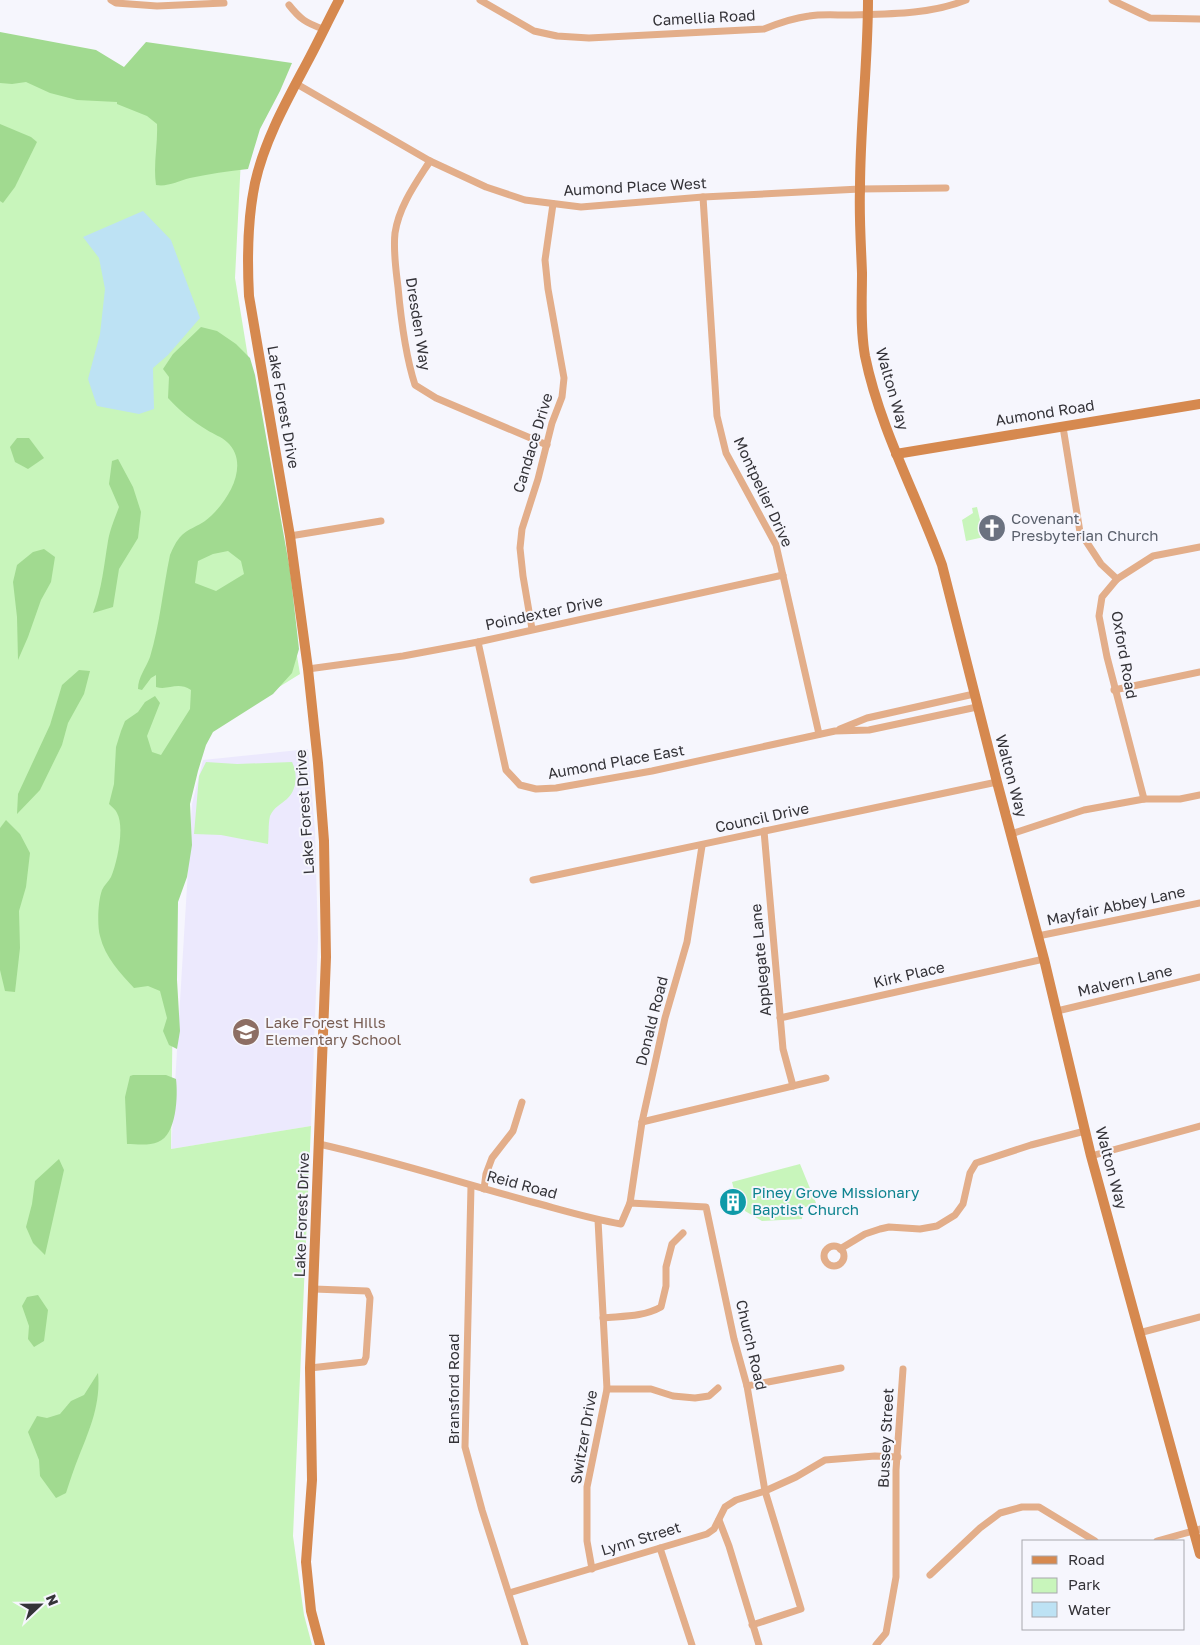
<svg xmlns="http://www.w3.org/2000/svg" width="1200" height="1645" viewBox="0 0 1200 1645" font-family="'Golos Text',sans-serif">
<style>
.built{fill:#ece9fd}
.green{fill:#c8f5bb}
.forest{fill:#a1da90;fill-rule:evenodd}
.water{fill:#bde2f4}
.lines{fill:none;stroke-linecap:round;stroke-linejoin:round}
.street{stroke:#e3ae8a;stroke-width:7}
.secondary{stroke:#d6894f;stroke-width:10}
.labels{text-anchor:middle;stroke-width:4;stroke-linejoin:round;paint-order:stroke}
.street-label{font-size:15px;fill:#343338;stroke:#f6f6fd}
.worship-label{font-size:15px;fill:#5b616d;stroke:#f6f6fd;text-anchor:start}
.education-label{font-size:15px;fill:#785e54;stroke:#f6f6fd;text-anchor:start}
.culture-label{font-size:15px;fill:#0d838f;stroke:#f6f6fd;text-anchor:start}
</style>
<rect width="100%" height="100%" fill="#f6f6fd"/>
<!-- built -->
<polygon class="built" points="308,749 315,831 318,938 311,1126 171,1149 192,804 203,760"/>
<!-- green -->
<g class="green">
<polygon points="0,40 243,118 235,278 300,674 176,751 171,1149 311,1126 293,1536 304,1615 312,1645 0,1645"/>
<polygon points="977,507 984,537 966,541 962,520 973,513 972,508"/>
<path d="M206,762L237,764L292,762C298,774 297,790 287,799C280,805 274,807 270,816C268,824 269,836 268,844L221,835L194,834L199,776Z"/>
<polygon points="800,1164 816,1203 803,1208 802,1219 762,1221 745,1211 742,1197 736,1197 732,1182"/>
</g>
<!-- forest -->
<g class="forest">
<path d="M0,32L96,50L124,67L146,42L292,63L280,91L260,129L248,169C228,171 209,174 190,178C178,181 168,187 156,185C153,164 158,145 157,124L147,116L117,104V102L77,100L50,93L26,82L12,84L0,83Z"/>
<polygon points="0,124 31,137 37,142 15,187 3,203 0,201"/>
<path d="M201,327L217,331L236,344L250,358L255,375L290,570L299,649L292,673L273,694L213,732L206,745L198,771L190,804L192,845L187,877L178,902L177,980L180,1031L177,1049L169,1045L163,1031L167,1018L160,991L148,986L134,988C120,973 105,957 100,936C97,925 98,901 102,890C104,885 109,881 111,877C117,863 125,827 117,813C116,810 112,807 109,804L114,784L116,747L121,731L125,721L138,712L145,702L155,696L160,703L147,736L152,752L161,755L190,709L191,690C177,681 168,691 156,687V675L151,678L142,690L138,689C138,677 146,668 150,657C160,624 163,588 170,555C173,548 176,541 182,535C188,529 198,526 205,521C226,505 252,465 227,442C222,437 213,434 207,430C192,421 180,411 168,398L169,377L163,369L173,354ZM228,551L241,561L244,574L216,591L195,583L198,561L213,554Z"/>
<polygon points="17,438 29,438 44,458 28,469 15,462 10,447"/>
<path d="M118,459L133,487L141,512L138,538L119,569L113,607L93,613C102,589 104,565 108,541C110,529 115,518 119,507L109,484L112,461Z"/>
<polygon points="44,549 55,557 51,582 41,600 28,637 18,660 17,617 13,582 17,565 33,552"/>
<polygon points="79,670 90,671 84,694 68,723 62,745 40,790 17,814 18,794 50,725 62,685"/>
<polygon points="6,820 20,834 30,853 26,887 19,911 20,948 15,992 5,991 0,970 0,828"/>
<path d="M133,1075H166L176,1079C178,1095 177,1135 158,1142C149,1146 136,1144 127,1144L125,1097L130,1076Z"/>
<polygon points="59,1159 64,1170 45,1255 33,1243 26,1227 32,1204 35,1181"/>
<polygon points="38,1295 48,1310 44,1341 34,1347 28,1339 29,1326 22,1306 27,1297"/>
<path d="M98,1373C101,1403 90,1429 79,1456C74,1468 70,1481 66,1493L56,1498L40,1476L39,1460L28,1432L37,1416L47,1418L60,1414L71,1401L84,1395Z"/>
</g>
<!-- water -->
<polygon class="water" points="143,211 171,240 200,318 168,355 153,368 154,409 139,414 97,406 88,379 100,334 105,289 99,258 83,237"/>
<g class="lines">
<!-- street -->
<g class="street">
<polyline points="111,0 116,3 157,6 224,3"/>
<path d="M480,0L534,31L557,36L589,38L764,29C779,23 793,18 809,16C821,14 835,15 847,15C886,14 929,15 966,0"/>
<polyline points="1112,0 1150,18 1200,19"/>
<path d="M289,5C300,19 306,23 323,29"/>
<polyline points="295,83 430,161 486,187 525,200 581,207 703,197 860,189 946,188"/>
<path d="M430,161C416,183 399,206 395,233C393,251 396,270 398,287C401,320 405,354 415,385L436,398L547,445"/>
<polyline points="703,197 717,416 726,453 776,545 819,734"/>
<polyline points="1063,427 1080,532 1101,564 1117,579"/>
<polyline points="290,536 381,521"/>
<polyline points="532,629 523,576 520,548 522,529 538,479 552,423 562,397 564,378 548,289 545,260 553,204"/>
<polyline points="478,642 506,770 520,785 536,789 556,788 652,771 835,731 869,730 977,707"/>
<polyline points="308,669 403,656 478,642 783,575"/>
<polyline points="1114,690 1200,672"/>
<polyline points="840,729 867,718 974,694"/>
<polyline points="1144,799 1107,657 1099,616 1102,597 1117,579 1153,556 1200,547"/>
<polyline points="764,831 783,1049 793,1086"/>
<polyline points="1011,834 1084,810 1144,799 1180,799 1200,795"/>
<polyline points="533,880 997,782"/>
<polyline points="1038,936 1200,903"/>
<polyline points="1057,1011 1200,977"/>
<polyline points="780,1018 1044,959"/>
<polyline points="642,1122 826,1078"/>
<path d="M319,1144C391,1160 461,1183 532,1202C562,1210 591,1219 621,1224L630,1203L706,1207L734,1339L747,1386L765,1491L801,1609L752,1625"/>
<polyline points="1091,1156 1200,1126"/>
<polyline points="471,1186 465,1447 482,1510 525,1645"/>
<polyline points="484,1189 486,1174 492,1158 513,1131 522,1102"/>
<polyline points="630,1203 642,1122 665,1018 687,942 702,846"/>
<circle cx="834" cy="1256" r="10"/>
<polyline points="840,1249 865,1234 880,1229 889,1227 920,1229 937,1226 955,1215 963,1204 970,1173 976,1163 1031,1145 1085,1131"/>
<path d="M603,1318C623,1316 643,1317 661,1307L666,1286V1267L672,1244L683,1233"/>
<polyline points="1139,1333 1200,1317"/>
<polyline points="310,1368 364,1362 366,1357 370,1298 367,1291 314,1289"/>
<polyline points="747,1386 841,1368"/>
<polyline points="607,1389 651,1389 673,1396 695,1398 709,1396 718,1388"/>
<polyline points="719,1520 729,1546 759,1645"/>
<polyline points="1157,1541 1200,1529"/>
<polyline points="660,1548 692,1645"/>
<polyline points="592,1569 587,1541 587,1487 607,1389 598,1220"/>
<polyline points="930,1575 980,1528 1000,1513 1022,1507 1039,1507 1095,1541"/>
<polyline points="509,1593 707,1534 714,1529 725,1507 736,1500 765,1491 796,1477 825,1460 875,1456 898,1457"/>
<polyline points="876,1645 886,1633 896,1577 896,1470 903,1369"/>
</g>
<!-- secondary -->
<g class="secondary">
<path d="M868,0C868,63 860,126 860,189C859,217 861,245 862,273C862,300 860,328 865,356C880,429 917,496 942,565L997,782L1044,959L1091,1156L1200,1554"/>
<polyline points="896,454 1200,404"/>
<path d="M320,1645L311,1611L306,1562L312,1480L310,1368L326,957L324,841L318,763L308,669L290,536L249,296C247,258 247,221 255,183C265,138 289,97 310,57C320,38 329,19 339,0"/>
</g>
</g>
<!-- icons -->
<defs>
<g id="church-disc" transform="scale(1.4375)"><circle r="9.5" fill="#6b7280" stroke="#f6f6fd"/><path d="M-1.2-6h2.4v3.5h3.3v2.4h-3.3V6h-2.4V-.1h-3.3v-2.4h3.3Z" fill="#fff"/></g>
<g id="school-disc" transform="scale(1.4375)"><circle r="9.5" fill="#8d6e63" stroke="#f6f6fd"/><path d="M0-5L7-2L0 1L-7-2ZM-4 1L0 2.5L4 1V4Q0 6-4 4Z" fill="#fff"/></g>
<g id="building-disc" transform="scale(1.4375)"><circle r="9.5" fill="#0f9aa8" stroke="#f6f6fd"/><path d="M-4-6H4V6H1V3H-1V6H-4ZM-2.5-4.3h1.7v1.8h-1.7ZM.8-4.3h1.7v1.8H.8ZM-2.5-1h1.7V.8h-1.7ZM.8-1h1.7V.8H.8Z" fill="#fff"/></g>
</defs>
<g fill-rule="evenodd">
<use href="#church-disc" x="992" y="528"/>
<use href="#school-disc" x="246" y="1032"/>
<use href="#building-disc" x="733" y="1202"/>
</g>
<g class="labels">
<!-- street labels -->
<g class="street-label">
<text transform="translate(704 18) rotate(-3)" y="5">Camellia Road</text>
<text transform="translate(635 187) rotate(-3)" y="5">Aumond Place West</text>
<text transform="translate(418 324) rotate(81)" y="5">Dresden Way</text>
<text transform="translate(892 389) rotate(74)" y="5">Walton Way</text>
<text transform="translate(283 407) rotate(80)" y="5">Lake Forest Drive</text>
<text transform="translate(1045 413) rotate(-9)" y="5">Aumond Road</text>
<text transform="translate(533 443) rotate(-73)" y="5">Candace Drive</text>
<text transform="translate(763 492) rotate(65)" y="5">Montpelier Drive</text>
<text transform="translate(544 613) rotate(-12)" y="5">Poindexter Drive</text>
<text transform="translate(1124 655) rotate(80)" y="5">Oxford Road</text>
<text transform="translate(616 762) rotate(-10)" y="5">Aumond Place East</text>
<text transform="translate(1011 776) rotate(75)" y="5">Walton Way</text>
<text transform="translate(305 812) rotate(-94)" y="5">Lake Forest Drive</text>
<text transform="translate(762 818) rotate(-12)" y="5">Council Drive</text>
<text transform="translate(1116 906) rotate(-12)" y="5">Mayfair Abbey Lane</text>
<text transform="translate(761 960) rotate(-95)" y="5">Applegate Lane</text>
<text transform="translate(909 975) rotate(-13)" y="5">Kirk Place</text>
<text transform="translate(1125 981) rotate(-13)" y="5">Malvern Lane</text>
<text transform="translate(652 1021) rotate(-76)" y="5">Donald Road</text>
<text transform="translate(1111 1168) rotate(75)" y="5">Walton Way</text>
<text transform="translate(522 1185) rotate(15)" y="5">Reid Road</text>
<text transform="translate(302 1215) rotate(-88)" y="5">Lake Forest Drive</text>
<text transform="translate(751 1345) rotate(77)" y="5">Church Road</text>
<text transform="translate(454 1389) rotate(-90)" y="5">Bransford Road</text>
<text transform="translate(584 1437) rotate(-80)" y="5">Switzer Drive</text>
<text transform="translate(886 1438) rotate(-87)" y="5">Bussey Street</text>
<text transform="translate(641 1539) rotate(-17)" y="5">Lynn Street</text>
</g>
<!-- worship labels -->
<g class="worship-label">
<text x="1011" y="524">Covenant<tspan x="1011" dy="17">Presbyterian Church</tspan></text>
</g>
<!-- education labels -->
<g class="education-label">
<text x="265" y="1028">Lake Forest Hills<tspan x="265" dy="17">Elementary School</tspan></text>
</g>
<!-- culture labels -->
<g class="culture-label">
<text x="752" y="1198">Piney Grove Missionary<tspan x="752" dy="17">Baptist Church</tspan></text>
</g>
</g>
<!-- legend -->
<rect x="1022" y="1540" width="162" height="90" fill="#f6f6fd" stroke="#a8a8ae"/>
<rect x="1032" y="1556" width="25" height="8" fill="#d6894f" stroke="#a8a8ae"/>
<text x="1068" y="1565" font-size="15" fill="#343338">Road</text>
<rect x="1032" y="1578" width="25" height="15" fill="#c8f5bb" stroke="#a8a8ae"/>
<text x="1068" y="1590" font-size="15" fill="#343338">Park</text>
<rect x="1032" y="1602" width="25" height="15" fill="#bde2f4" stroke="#a8a8ae"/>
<text x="1068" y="1615" font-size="15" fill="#343338">Water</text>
<!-- north arrow -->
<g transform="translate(40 1605) rotate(68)" stroke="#f6f6fd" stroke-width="4" paint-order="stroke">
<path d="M0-4L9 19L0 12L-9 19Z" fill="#343338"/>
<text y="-8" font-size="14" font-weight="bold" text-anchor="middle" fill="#343338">N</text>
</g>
</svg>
